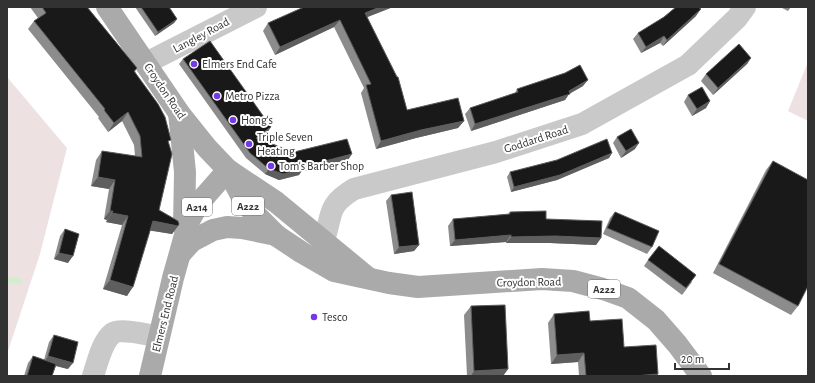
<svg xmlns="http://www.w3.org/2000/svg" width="815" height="383" viewBox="0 0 815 383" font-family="'Alegreya Sans',sans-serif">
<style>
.green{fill:#eee1e2}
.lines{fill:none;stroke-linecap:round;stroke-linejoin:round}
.stream{stroke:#d3edce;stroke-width:5.5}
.minor{stroke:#c9c9c9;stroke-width:22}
.major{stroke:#aaa;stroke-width:22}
.wall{fill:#8c8c8c}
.shaded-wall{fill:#5e5e5e}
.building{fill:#191919;stroke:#5e5e5e}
.poi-dot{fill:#7739e4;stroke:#fff;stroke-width:1.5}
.labels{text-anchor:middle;stroke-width:4;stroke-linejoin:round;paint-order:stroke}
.shield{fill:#fff;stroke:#707070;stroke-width:1}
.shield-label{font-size:11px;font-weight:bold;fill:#323232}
.street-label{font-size:12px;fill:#323232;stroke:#fff}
.poi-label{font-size:12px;fill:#323232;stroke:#fff;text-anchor:start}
</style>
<rect width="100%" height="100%" fill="#fff"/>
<!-- green -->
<g class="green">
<polygon points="808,62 808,121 788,111"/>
<polygon points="7,77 67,148 40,254 7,354"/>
</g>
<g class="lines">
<!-- stream -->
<polyline class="stream" points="7,280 20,281"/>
<!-- minor -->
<g class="minor">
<polyline points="146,63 256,7"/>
<path d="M324,240C333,214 326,206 354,189L496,152L582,124L688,65L737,18L745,7"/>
<path d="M93,376C97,364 102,341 113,333C120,328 149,335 159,337"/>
</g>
<!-- major -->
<g class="major">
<polyline points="107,7 179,113 207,148 228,170 276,202 367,277"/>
<polyline points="179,113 185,172 184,227"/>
<polyline points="228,170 245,203 253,212 277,236 301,252 334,271 389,283 418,287 542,279 573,281 603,289 628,298 656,320 677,344 701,376"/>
<polyline points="181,253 192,241 213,230 227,227 242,228 276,235"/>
<polyline points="150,376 173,278 189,221 198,204 228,170"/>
</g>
</g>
<!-- wall -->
<g class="wall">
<polygon points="30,7 87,7 137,68 135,72 168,143 159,210 178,226 172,234 150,230 127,296 103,289 122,225 106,222 107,220 104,219 109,189 91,186 96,160 102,151 135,156 134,145 122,121 108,132 98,118 99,117 28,29 34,21 38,18"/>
<polygon points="135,7 169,7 177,19 174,23 155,36"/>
<polygon points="393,7 367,17 407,110 464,121 458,128 416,138 376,149 361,93 364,88 334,27 275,55 263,31 268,23"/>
<polygon points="780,7 791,7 788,11"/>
<polygon points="696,16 663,46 660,43 641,53 633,39 638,33"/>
<polygon points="751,58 747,64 713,95 701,81 706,74"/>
<polygon points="183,59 267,133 258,139 294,152 348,160 301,172 299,175 279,180 265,174 246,158 179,64"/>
<polygon points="583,86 569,94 565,100 471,131 465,114 470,108 515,93 517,89"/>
<polygon points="688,95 710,101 706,108 692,116 684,102"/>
<polygon points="617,137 635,149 621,158 613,143"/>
<polygon points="612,153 609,158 557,180 511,192 507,177 510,172"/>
<polygon points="773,161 798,306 791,315 713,273 766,170"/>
<polygon points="391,195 419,245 414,251 394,254 386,201"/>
<polygon points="510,212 546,219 601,238 596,245 550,243 506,243 506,242 450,246 448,226 453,219 508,214"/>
<polygon points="615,212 652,247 647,254 603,234 610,218"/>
<polygon points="65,229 68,263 54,259 60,236"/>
<polygon points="648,260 692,282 682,295 644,266"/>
<polygon points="471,306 508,369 503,376 467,376 464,315"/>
<polygon points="554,314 590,321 658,374 657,376 579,376 578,362 551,364 548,323"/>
<polygon points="54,335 68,369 56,366 52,376 24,376 28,363 33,356 44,360 49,342"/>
</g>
<!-- shaded-wall -->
<g class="shaded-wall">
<polygon points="380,7 393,7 360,20 365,13"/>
<polygon points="701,9 696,16 663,46 667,40"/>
<polygon points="177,19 174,23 155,36 158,32"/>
<polygon points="340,20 334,27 275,55 280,47"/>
<polygon points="664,36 660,43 641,53 646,47"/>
<polygon points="751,58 747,64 713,95 718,88"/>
<polygon points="588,80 583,86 569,94 565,100 471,131 475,124 569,91"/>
<polygon points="710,101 706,108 692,116 697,109"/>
<polygon points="128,112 122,121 108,132 114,123"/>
<polygon points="464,121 458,128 416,138 376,149 381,141 421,130"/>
<polygon points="271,127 267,133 252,143 256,138"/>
<polygon points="639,143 635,149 621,158 626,151"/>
<polygon points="612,153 609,158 557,180 511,192 514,187"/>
<polygon points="352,154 348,160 301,172 299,175 279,180 265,174 269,169 302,167"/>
<polygon points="98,177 115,180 109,189 91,186"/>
<polygon points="110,211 113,211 107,220 104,219"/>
<polygon points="112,213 128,216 122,225 106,222"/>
<polygon points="153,221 178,226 172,234 146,230"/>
<polygon points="511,235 506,242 450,246 455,240"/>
<polygon points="555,236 601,238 596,245 550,243 506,243 511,237"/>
<polygon points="419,245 414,251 394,254 399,247"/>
<polygon points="59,253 73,256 68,263 54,259"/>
<polygon points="110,280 133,287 127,296 103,289"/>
<polygon points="584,353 578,362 551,364 557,355"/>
<polygon points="48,356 73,363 68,369 44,363"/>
<polygon points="508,369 503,376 471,376 474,371"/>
<polygon points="658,374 657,376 634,376"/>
</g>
<!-- building -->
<g class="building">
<polygon points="42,7 87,7 137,68 134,71 158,104 165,117 171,140 168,141 172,154 159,210 178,221 179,224 178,226 153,221 133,287 110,280 128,216 112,213 113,211 110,211 115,180 98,177 102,151 142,157 140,136 128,112 114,123 104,110 105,109 34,21 46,13"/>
<polygon points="141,7 169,7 177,19 158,32"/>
<polygon points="304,7 380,7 365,13 397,77 398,77 407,110 458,98 464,121 421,130 381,141 366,85 371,84 340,20 280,47 268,23"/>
<polygon points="676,7 698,7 701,9 667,40 664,36 646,47 638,33 664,17"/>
<polygon points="210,41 271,127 256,138 294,152 347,139 352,154 302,167 303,169 283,174 269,169 250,153 183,59"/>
<polygon points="739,44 751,58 718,88 706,74"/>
<polygon points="580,65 588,80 569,91 570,94 475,124 470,108 518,92 517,89 565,73"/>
<polygon points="702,87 710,101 697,109 688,95"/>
<polygon points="631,129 639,143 626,151 617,137"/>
<polygon points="607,139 612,153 560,175 514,187 510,172 557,160"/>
<polygon points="773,161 808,180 808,286 798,306 719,264"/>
<polygon points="412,192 419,245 399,247 391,195"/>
<polygon points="546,211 546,219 602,221 601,238 555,236 511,237 511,235 455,240 453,219 510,214 510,212"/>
<polygon points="615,212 659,231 652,247 607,228"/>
<polygon points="65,229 79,234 73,256 59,253"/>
<polygon points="659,246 696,275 686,288 648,260"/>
<polygon points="505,305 508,369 474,371 471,306"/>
<polygon points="589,311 590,321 622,319 624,347 656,345 658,374 634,376 586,376 584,353 557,355 554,314"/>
<polygon points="54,335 78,342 73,363 48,356"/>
<polygon points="33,356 56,364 52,376 27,376"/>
</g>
<!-- markers -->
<g class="poi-dot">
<circle cx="194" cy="64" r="4"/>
<circle cx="217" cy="96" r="4"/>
<circle cx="233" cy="120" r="4"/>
<circle cx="249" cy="144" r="4"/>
<circle cx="271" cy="166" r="4"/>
<circle cx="314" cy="317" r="4"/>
</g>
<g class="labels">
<!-- shield labels -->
<g class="shield">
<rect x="232" y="197" width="32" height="18" rx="3"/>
<rect x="182" y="198" width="30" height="18" rx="3"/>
<rect x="588" y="280" width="32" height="18" rx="3"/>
</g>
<g class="shield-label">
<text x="248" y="210">A222</text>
<text x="197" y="211">A214</text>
<text x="604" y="293">A222</text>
</g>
<!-- street labels -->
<g class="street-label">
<text transform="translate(201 35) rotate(-28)" y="4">Langley Road</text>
<text transform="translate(165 91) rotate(56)" y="4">Croydon Road</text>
<text transform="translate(536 139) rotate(-18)" y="4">Goddard Road</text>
<text transform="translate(529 282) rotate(-1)" y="4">Croydon Road</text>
<text transform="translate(165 314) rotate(-76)" y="4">Elmers End Road</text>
</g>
<!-- poi labels -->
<g class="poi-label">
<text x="202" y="68">Elmers End Cafe</text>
<text x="225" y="100">Metro Pizza</text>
<text x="241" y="124">Hong's</text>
<text x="257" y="141">Triple Seven<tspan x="257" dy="14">Heating</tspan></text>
<text x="279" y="170">Tom's Barber Shop</text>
<text x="322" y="321">Tesco</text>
</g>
</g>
<!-- border -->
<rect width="815" height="383" fill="none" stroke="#323232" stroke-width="16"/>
<!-- scale -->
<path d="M675 363v6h54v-6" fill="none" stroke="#323232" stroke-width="2"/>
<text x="681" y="363" font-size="12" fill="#323232" stroke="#ffffff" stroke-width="3" paint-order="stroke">20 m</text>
</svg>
